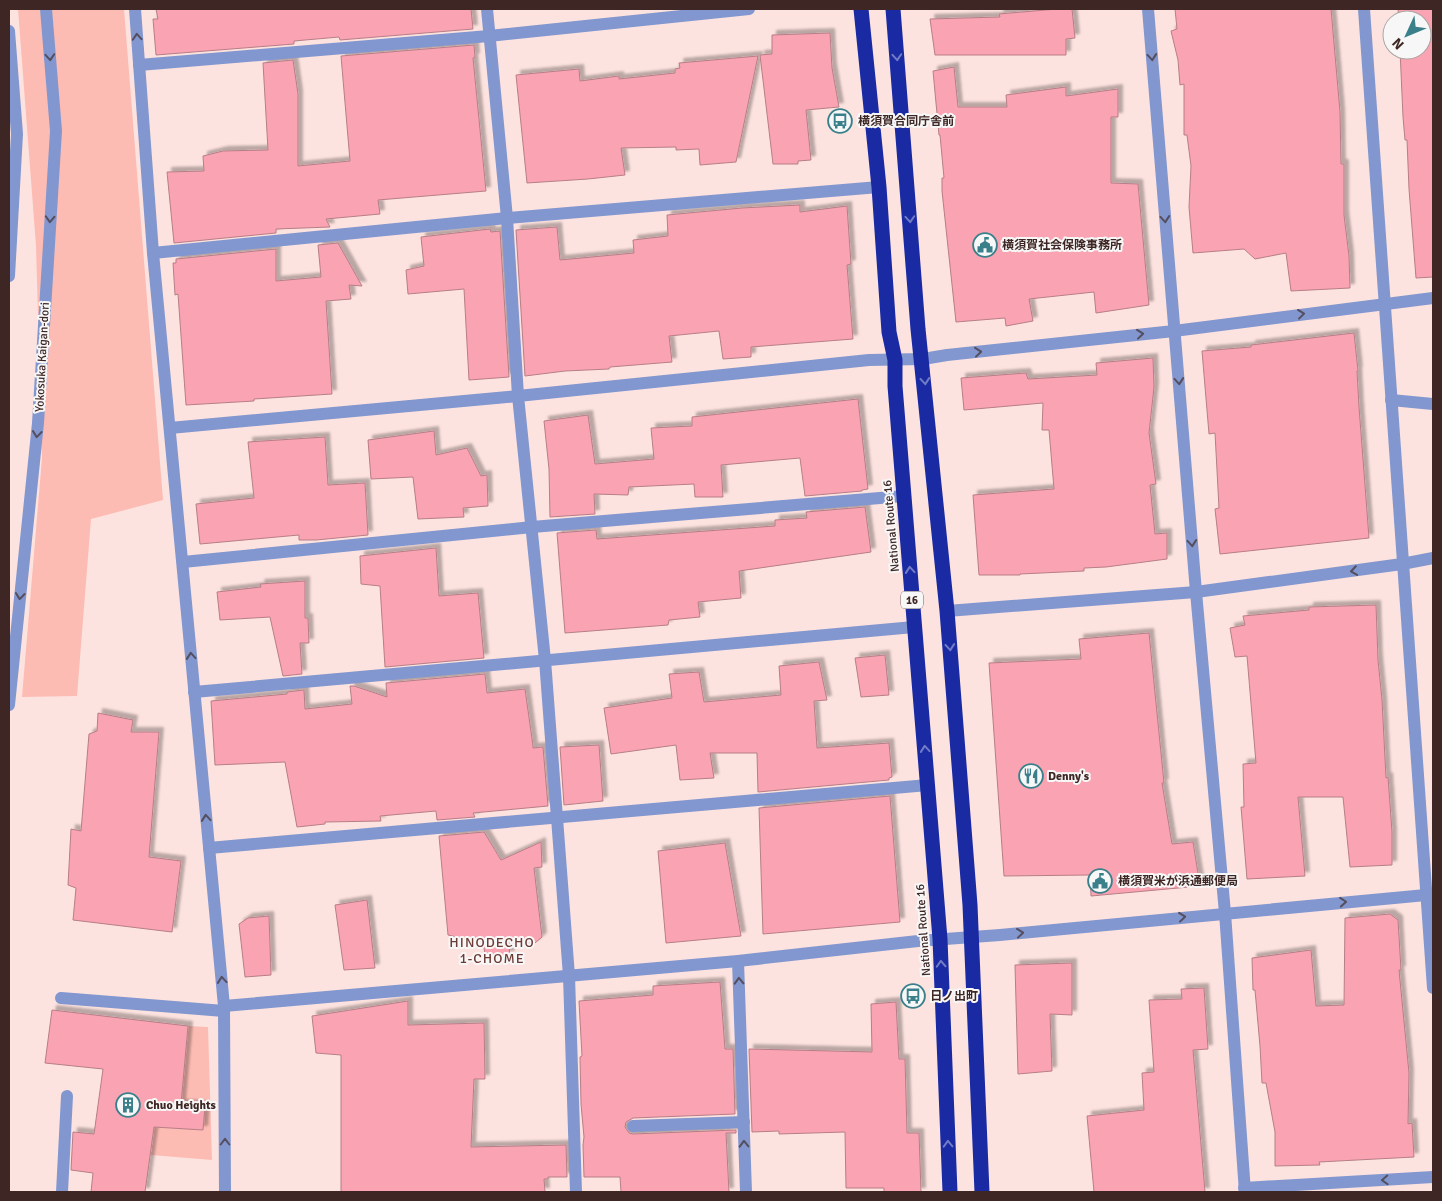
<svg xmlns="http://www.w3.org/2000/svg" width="1442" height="1201" viewBox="0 0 1442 1201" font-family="Signika,'Noto Sans JP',sans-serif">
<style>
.green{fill:#fcbcb3}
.building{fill:#faa3b2;stroke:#b77e87;filter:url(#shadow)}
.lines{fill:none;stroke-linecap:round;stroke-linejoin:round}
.minor{stroke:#8297cf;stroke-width:12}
.highway{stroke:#1a2aa3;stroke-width:15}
.oneway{stroke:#554e5f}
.oneway2{stroke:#727cc5}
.labels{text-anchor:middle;stroke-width:4;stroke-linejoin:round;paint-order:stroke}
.shield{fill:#f7f7f7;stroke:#756563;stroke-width:1}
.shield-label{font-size:11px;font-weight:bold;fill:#3d2623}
.poi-label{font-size:12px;font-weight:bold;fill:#3d2623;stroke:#f7f7f7;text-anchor:start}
.street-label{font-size:12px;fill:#3d2623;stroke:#f7f7f7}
.neighbourhood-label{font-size:14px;letter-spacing:1px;fill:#6e3c36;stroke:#f7f7f7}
</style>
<defs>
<filter id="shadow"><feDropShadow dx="4.5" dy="-4.5" stdDeviation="1" flood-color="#0004"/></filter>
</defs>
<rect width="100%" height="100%" fill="#fde3df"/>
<!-- green -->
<g class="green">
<polygon points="18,9 124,9 163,500 91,519 77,696 22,697 42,458 36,246"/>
<polygon points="188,1026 208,1027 212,1160 151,1155 160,1075 173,1072 184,1074"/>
</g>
<!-- building -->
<g class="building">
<polygon points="156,9 471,9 473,29 340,40 339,37 294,41 294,44 156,55 153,19 158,19"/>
<polygon points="1057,9 1072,9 1075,38 1066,39 1066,55 935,55 930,19 1000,17 999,14"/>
<polygon points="1175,9 1331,9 1340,112 1341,164 1344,164 1344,215 1349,256 1350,288 1291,291 1286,253 1255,259 1244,249 1193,253 1189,207 1191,166 1187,135 1184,135 1184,84 1180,85 1178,60 1171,31 1177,29"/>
<polygon points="1398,9 1433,9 1433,277 1416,278 1409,189 1407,140 1405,140 1403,117 1400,50 1422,50 1422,20 1399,20"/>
<polygon points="830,33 832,68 839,107 806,110 811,160 798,161 798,164 773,164 760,55 772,54 772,35"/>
<polygon points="474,45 475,57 473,58 486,191 378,200 380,214 326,219 330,227 276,229 276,233 174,243 167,172 204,171 203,156 223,151 268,150 263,63 293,60 298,94 298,166 350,161 341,56"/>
<polygon points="758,56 736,162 700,165 699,149 676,150 676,147 621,148 625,175 588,179 527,183 516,75 579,69 580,81 619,76 619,79 675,73 675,69 680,68 679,63"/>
<polygon points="954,67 958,107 1007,107 1006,95 1066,87 1066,96 1118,89 1118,117 1111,117 1111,183 1138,184 1149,305 1096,313 1094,292 1029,299 1033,321 1006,326 1005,318 956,322 942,191 942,178 944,178 940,135 939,135 933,71"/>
<polygon points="800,205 800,212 847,206 851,264 847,265 853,339 751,347 751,357 723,359 719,331 669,336 672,362 610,367 609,369 565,371 525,376 516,230 557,227 560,260 634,253 633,240 668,236 667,215 742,208"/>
<polygon points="490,229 491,232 500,231 509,377 469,380 464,289 408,294 406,270 424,266 421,237"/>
<polygon points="338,243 362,286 349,285 351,299 326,301 332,394 254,399 254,401 186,405 178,294 175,295 173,263 176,263 176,259 276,249 276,281 321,277 318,245"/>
<polygon points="1354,333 1358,371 1357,371 1359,407 1369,538 1220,554 1215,509 1219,508 1215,433 1209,434 1202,351 1251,347 1251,345"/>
<polygon points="1153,358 1154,387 1149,433 1156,484 1150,485 1155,534 1167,533 1167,559 1106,567 1084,568 1084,571 1020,574 1020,575 979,575 973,495 1054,489 1049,430 1042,430 1043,403 964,410 961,378 1026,373 1028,379 1097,375 1096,363"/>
<polygon points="858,399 868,489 862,490 862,491 805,496 800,458 721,465 723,497 695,497 694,484 629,487 628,495 594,494 595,514 550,517 549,469 544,421 588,415 595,464 654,459 651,428 692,426 692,417"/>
<polygon points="434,431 436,455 467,448 481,476 487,475 488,506 463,508 464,517 418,519 413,477 371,479 368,440"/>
<polygon points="325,437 328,485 365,483 368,535 316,540 299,540 299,535 200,544 196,504 254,498 248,442"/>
<polygon points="865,507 871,552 739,571 741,598 698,602 700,617 669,620 668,625 565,633 557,533 596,530 597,539 775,526 775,520 807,518 806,512"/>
<polygon points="436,548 439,596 478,593 484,658 385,667 380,586 361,584 360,556"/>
<polygon points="305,581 305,618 308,618 309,643 300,643 302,674 283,676 270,617 220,620 217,592 261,587 260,584"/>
<polygon points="1376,605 1378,660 1382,700 1386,778 1388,777 1392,832 1392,865 1350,867 1343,797 1298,797 1305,876 1247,879 1241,807 1244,807 1243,764 1256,763 1247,656 1235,657 1230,628 1245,625 1243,616 1309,610 1309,607"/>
<polygon points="1149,633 1164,783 1162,783 1172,844 1193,842 1200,886 1091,896 1090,875 1004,876 989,663 1081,659 1079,639"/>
<polygon points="885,655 889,695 861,697 855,658"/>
<polygon points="819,662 827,700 814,701 817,748 889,743 892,777 889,778 889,780 758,792 757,753 710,753 714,778 680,780 676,745 611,754 604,708 672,698 669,674 699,672 704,702 781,695 779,666"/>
<polygon points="485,674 487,693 525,689 533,746 533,748 543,747 548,806 473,813 475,817 437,820 436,811 380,816 381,821 325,822 325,824 297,827 285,762 215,765 211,701 287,694 287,692 304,690 305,709 352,704 350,686 354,686 387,697 386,683"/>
<polygon points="98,713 133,720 131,732 159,732 149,857 181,861 172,932 73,920 76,888 68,885 71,829 81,831 89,734 97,731"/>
<polygon points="599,745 603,801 564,805 560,747"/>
<polygon points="890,796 900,922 763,934 759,808"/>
<polygon points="484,832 501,860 541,842 542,867 534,868 542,937 535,943 509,947 510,955 485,955 483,941 465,939 448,935 439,836"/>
<polygon points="725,843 741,936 666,943 658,851"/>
<polygon points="367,900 375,968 344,970 335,905"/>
<polygon points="1390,914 1398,920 1401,970 1399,970 1409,1073 1408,1124 1412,1123 1414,1157 1319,1162 1320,1165 1275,1166 1275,1132 1266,1083 1262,1083 1260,1046 1255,990 1253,990 1252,958 1311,950 1316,1006 1344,1005 1345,918"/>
<polygon points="269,916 271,975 245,977 239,924 248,918"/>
<polygon points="1072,963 1072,1015 1050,1014 1052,1071 1018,1074 1015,965"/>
<polygon points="720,982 725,1049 733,1049 735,1114 633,1118 626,1122 625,1127 629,1133 633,1134 736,1130 736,1133 726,1133 729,1192 621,1192 620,1177 584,1177 583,1145 584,1137 581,1104 580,1057 582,1056 579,1001 653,995 653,986"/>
<polygon points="1204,988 1208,1049 1193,1050 1205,1192 1094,1192 1087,1116 1144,1110 1142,1073 1154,1072 1149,1000 1182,999 1181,989"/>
<polygon points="408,1001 408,1025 484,1023 485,1079 474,1079 471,1147 566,1145 567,1177 548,1177 548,1179 544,1179 545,1192 341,1192 341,1055 316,1053 312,1016"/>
<polygon points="896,1002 899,1059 905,1059 907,1133 919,1133 921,1192 884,1192 884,1188 846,1188 845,1132 779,1134 779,1131 752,1132 749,1049 872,1052 871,1004"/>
<polygon points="52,1010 188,1026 181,1104 205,1106 203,1130 154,1127 145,1192 91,1192 93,1173 71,1170 73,1132 94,1134 103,1069 45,1063"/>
</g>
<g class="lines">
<!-- minor -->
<g class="minor">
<polyline points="135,9 153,253 224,1006 225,1192"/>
<polyline points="487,9 507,218 518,396 545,660 569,976 576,1192"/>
<polyline points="1148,9 1196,592 1225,913 1245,1192"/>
<polyline points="1364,9 1433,988"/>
<polyline points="9,31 17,134 9,276"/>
<polyline points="139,65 489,36 749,9"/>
<polyline points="153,253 507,218 879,187"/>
<polyline points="1391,400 1433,404"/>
<polyline points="170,428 518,396 869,360 923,359 947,355 1174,331 1433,298"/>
<polyline points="183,562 532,527 904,496"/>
<polyline points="947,611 1196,592 1402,564 1433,558"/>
<polyline points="194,692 914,627"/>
<polyline points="9,705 38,423 56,131 46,9"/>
<polyline points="209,848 928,785"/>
<polyline points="738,961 746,1192"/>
<polyline points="61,998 224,1011"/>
<polyline points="224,1006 738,961 918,941 1000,935 1426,895"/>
<polyline points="633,1126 744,1122"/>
<polyline points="1244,1188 1433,1177"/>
<polyline points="62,1192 67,1096"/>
</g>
<!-- highway -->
<g class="highway">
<polyline points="861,9 879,187 889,332 895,360 895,386 940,939 950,1192"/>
<polyline points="893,9 918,329 947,611 970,905 982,1192"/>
</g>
</g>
<!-- one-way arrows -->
<defs><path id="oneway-chevron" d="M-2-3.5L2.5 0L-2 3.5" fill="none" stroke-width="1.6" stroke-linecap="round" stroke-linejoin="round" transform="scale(1.25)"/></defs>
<g class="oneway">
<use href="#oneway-chevron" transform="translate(137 37) rotate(-94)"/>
<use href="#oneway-chevron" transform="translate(50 57) rotate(86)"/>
<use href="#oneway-chevron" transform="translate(1152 57) rotate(85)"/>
<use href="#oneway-chevron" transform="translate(50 219) rotate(93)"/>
<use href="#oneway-chevron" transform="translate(1165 219) rotate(85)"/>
<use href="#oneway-chevron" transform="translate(1301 314) rotate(-7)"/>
<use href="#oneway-chevron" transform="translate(1140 334) rotate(-6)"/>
<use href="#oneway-chevron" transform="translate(978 352) rotate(-6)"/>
<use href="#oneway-chevron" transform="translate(1179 381) rotate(85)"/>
<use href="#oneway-chevron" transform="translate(37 434) rotate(96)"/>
<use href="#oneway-chevron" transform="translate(1192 543) rotate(85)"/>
<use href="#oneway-chevron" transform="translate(1354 571) rotate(172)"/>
<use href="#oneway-chevron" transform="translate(20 596) rotate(96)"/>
<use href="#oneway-chevron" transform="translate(191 656) rotate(-95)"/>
<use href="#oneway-chevron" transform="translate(206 818) rotate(-95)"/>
<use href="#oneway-chevron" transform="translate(1343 902) rotate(-5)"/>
<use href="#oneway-chevron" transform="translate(1182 917) rotate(-6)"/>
<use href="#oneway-chevron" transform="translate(1020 933) rotate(-6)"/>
<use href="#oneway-chevron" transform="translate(222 980) rotate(-95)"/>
<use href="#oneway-chevron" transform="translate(739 981) rotate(-92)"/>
<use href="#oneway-chevron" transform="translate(225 1142) rotate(-90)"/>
<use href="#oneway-chevron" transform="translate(744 1144) rotate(-91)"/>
<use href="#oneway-chevron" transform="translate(1385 1180) rotate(177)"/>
</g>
<g class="oneway2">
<use href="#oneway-chevron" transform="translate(897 57) rotate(86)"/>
<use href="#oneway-chevron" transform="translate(910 219) rotate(86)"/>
<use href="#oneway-chevron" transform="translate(925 381) rotate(85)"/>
<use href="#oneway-chevron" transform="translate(910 570) rotate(-95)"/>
<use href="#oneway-chevron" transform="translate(950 647) rotate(85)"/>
<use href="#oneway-chevron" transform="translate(925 749) rotate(-95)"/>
<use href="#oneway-chevron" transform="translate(941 964) rotate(-93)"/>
<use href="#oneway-chevron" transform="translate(948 1144) rotate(-92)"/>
</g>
<!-- icons -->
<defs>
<g id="bus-ring" transform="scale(1.25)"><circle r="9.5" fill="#f7f7f7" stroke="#39808a" stroke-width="1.5"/><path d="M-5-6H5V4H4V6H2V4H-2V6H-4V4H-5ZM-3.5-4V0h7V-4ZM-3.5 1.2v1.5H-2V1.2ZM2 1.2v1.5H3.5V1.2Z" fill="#39808a"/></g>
<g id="civic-ring" transform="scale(1.25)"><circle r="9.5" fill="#f7f7f7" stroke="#39808a" stroke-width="1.5"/><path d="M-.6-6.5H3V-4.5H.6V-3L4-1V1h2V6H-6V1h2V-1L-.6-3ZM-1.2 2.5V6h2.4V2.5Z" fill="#39808a"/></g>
<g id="restaurant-ring" transform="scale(1.25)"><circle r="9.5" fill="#f7f7f7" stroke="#39808a" stroke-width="1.5"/><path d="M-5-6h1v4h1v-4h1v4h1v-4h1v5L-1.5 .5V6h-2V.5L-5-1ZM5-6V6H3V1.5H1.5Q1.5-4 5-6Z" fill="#39808a"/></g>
<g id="building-ring" transform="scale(1.25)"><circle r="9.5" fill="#f7f7f7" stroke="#39808a" stroke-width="1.5"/><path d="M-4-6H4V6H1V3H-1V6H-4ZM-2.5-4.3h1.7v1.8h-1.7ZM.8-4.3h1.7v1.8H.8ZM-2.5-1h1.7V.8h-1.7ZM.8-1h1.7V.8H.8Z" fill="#39808a"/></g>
</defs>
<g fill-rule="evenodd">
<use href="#bus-ring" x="840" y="121"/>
<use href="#civic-ring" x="985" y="245"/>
<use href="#restaurant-ring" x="1031" y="776"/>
<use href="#civic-ring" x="1100" y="881"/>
<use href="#bus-ring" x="913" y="996"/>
<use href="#building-ring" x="128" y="1105"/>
</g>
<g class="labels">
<!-- shield labels -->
<rect class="shield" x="901" y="591.5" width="22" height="17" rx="4"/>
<g class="shield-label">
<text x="912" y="604">16</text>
</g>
<!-- poi labels -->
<g class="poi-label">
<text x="858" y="125">横須賀合同庁舎前</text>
<text x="1002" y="249">横須賀社会保険事務所</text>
<text x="1048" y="780">Denny's</text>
<text x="1118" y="885">横須賀米が浜通郵便局</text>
<text x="930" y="1000">日ノ出町</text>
<text x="146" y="1109">Chuo Heights</text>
</g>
<!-- street labels -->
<g class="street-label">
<text transform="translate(42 357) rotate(-87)" y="4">Yokosuka Kaigan-dori</text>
<text transform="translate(891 526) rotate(-95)" y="4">National Route 16</text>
<text transform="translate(923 930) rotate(-94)" y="4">National Route 16</text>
</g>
<!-- neighbourhood labels -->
<g class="neighbourhood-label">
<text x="492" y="947">HINODECHO<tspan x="492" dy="16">1-CHOME</tspan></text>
</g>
</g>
<!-- border -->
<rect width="1442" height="1201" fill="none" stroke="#3d2623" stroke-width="20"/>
<!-- north arrow -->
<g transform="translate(1407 35) rotate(226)"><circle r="24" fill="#f7f7f7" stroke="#ada3a2"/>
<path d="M0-4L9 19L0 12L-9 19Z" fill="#39808a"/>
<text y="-8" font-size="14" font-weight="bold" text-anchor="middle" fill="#3d2623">N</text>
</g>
</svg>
